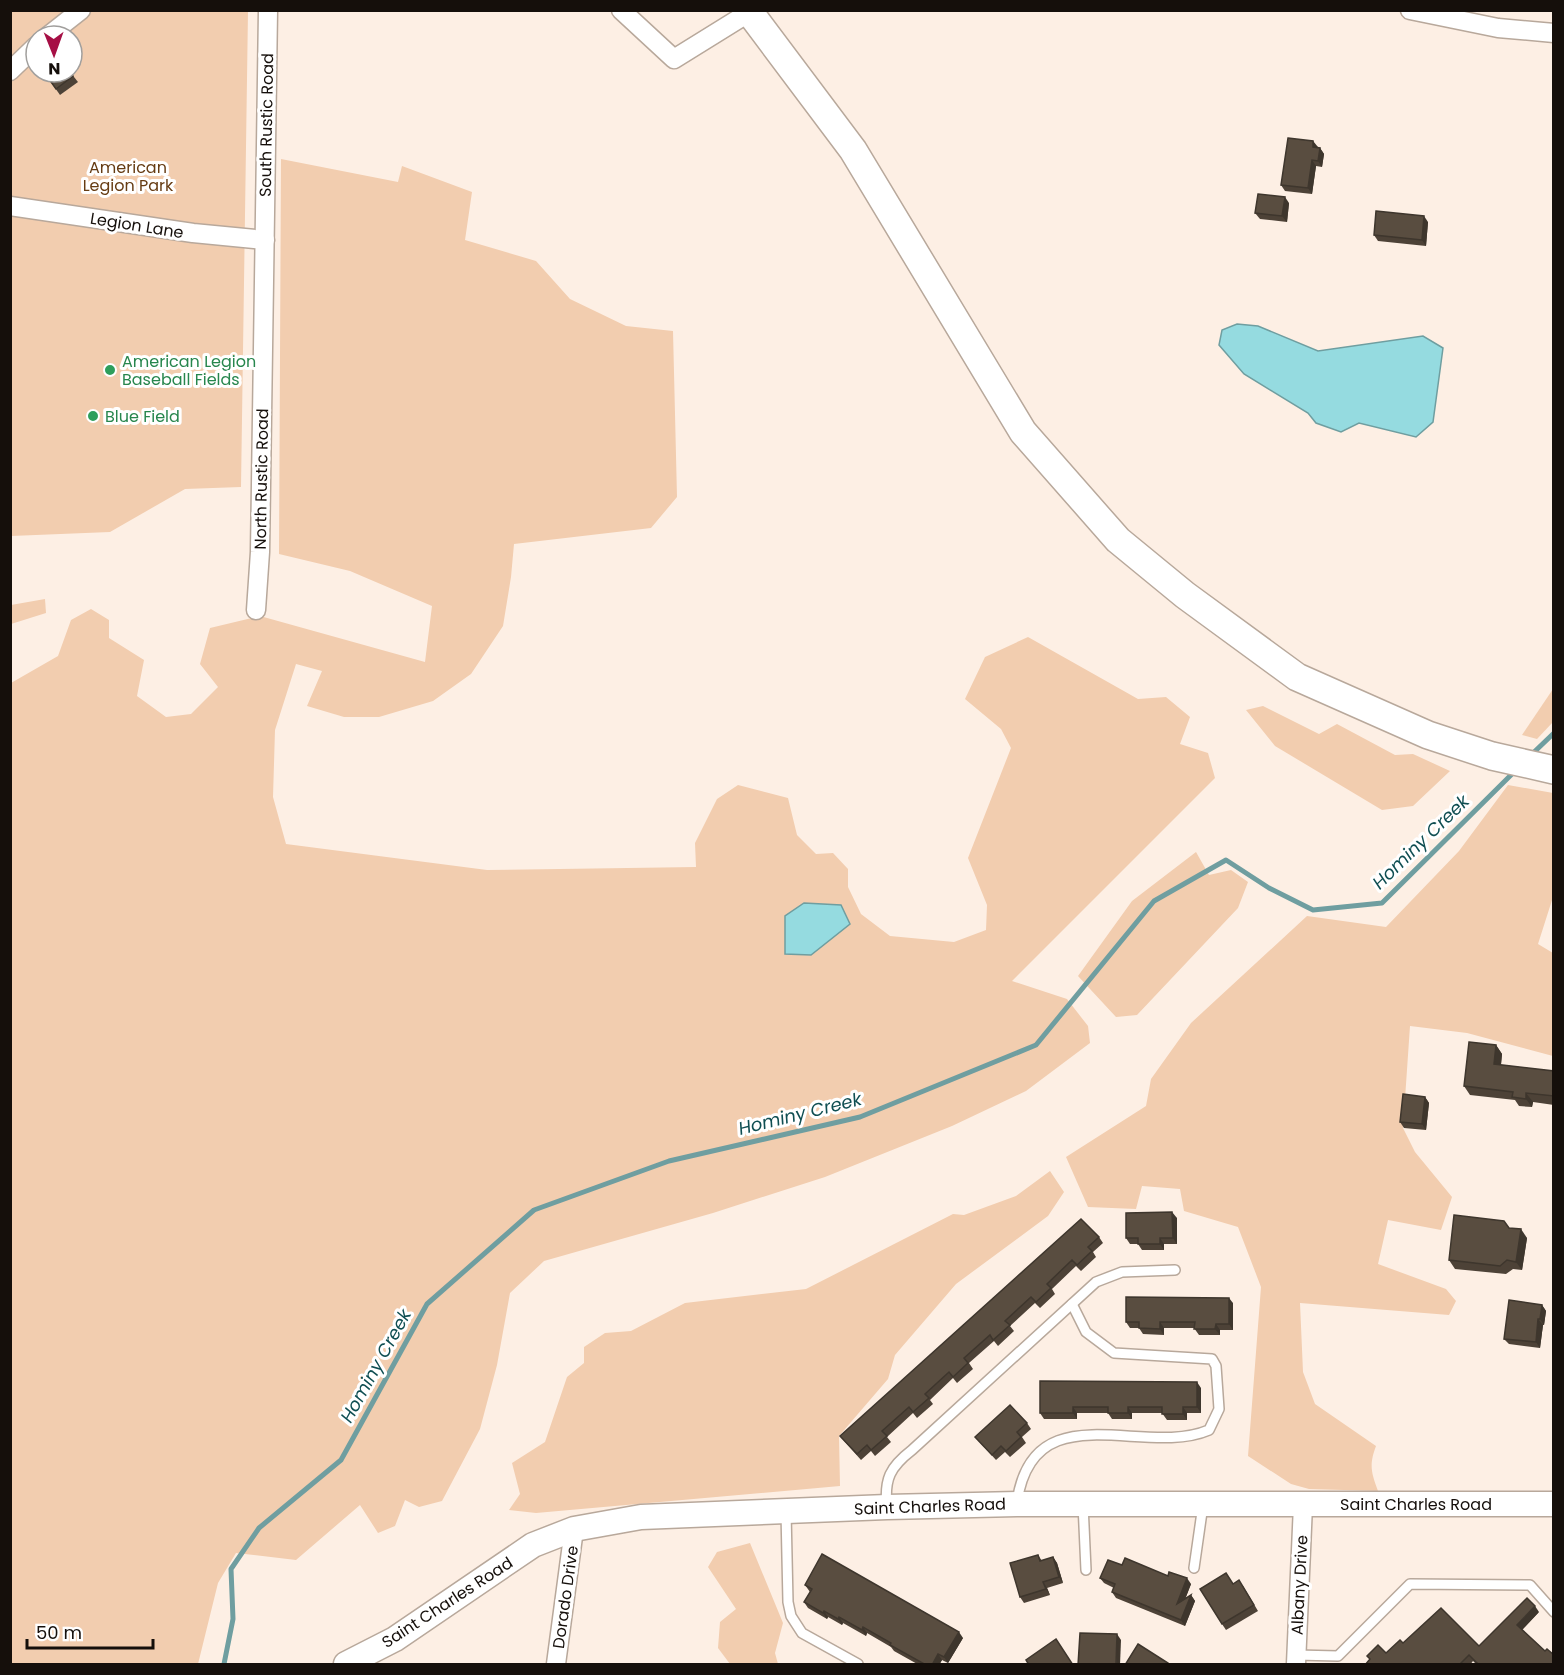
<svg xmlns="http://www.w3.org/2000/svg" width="1564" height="1675" viewBox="0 0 1564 1675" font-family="Poppins,sans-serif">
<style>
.green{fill:#f2cdaf;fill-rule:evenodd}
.water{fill:#95dbe0;stroke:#6f9ea0;stroke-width:1.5}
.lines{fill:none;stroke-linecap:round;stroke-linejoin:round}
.stream{stroke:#6f9ea0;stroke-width:5}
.service-casing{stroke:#b8a89b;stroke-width:12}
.minor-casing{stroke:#b8a89b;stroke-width:21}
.tertiary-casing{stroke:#b8a89b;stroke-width:27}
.secondary-casing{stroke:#b8a89b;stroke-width:30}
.service{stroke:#fff;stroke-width:9}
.minor{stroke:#fff;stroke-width:18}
.tertiary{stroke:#fff;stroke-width:24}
.secondary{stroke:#fff;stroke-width:27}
.wall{fill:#4d4237}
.shaded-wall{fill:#3e362d}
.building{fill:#594d40;stroke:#3e362d;stroke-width:1.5}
.leisure-dot{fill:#2e9e5b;stroke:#fff;stroke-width:2}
.labels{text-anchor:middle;stroke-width:6;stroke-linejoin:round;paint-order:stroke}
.street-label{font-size:16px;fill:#150f0b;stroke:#fff}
.park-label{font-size:16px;fill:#663c13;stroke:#fff}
.leisure-label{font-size:16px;fill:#27864d;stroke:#fff;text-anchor:start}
.water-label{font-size:18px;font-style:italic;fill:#0f4e52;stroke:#fff}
</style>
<rect width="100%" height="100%" fill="#fdefe4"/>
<!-- green -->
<g class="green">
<path d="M11,11H248L241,487L185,489L110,532L11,536ZM36,36H72V72H36Z"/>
<polygon points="281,159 398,182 402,166 472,192 465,240 536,261 570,299 626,326 673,331 677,497 651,528 514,544 511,577 503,626 471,674 433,701 379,717 344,717 307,706 322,671 296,664 275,730 273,797 286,844 487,870 696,867 695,843 717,799 738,785 788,798 797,835 816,854 833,853 848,869 848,887 861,914 890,936 954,942 986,930 987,905 968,858 1011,748 1001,729 965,699 985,657 1028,637 1138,699 1166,697 1190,717 1180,744 1208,753 1215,778 1012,981 1067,999 1088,1026 1090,1043 1026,1091 952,1126 825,1177 713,1213 544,1261 510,1293 497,1365 480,1429 442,1501 419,1507 405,1500 395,1526 378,1533 360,1505 296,1560 236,1553 218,1583 198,1664 11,1664 11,683 58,656 71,620 91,609 109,620 109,638 144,660 137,696 166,717 191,714 218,687 200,664 210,628 260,616 425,662 432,606 350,571 279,554"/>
<polygon points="45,599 46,613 11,624 11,605"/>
<polygon points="1553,689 1553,722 1537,739 1522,735"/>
<polygon points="1263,706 1319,734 1337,724 1395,755 1413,754 1450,771 1413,806 1382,810 1275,746 1246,710"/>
<path d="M1508,785L1553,793V897L1538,944L1553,953V1056L1467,1033L1410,1026L1403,1128L1415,1152L1452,1197L1441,1230L1388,1220L1378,1264L1446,1289L1456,1301L1449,1315L1300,1303L1303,1372L1315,1404L1376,1446C1369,1465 1371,1472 1378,1491L1309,1489L1291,1484L1248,1456L1261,1287L1238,1227L1184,1211L1180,1189L1142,1186L1136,1209L1088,1207L1066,1157L1146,1106L1151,1079L1191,1023L1307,916L1386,927L1459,851Z"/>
<polygon points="1196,852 1209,875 1231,870 1248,882 1238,908 1137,1015 1116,1017 1078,976 1132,901"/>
<polygon points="1050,1171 1064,1192 1048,1216 956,1284 895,1355 888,1379 839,1436 840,1486 536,1513 509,1510 520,1494 512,1463 545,1442 567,1377 584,1363 584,1347 605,1333 631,1331 685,1303 806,1289 953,1214 964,1215 1016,1196"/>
<polygon points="750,1543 783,1623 775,1653 778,1664 730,1664 718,1648 720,1622 736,1609 708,1567 717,1552"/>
</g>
<!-- water -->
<g class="water">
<polygon points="1237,324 1258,326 1318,351 1423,336 1443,348 1433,422 1416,437 1359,423 1341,432 1316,423 1308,413 1244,374 1219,345 1222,330"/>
<polygon points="804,903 841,905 850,924 811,955 785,954 785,916"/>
</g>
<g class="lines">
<!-- stream -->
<g class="stream">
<polyline points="1530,756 1554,733"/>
<polyline points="224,1664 233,1619 231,1569 259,1528 341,1460 427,1304 534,1210 669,1161 860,1117 1036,1045 1154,901 1226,860 1269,888 1313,910 1382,903 1515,771"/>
</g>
<!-- service casing -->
<g class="service-casing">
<g id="service">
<path d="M1017,1502C1033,1391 1144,1458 1209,1430L1219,1409L1216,1366L1212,1359L1114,1353L1086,1332L1072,1304"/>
<polyline points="1083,1504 1086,1570"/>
<path d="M887,1507C884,1479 890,1467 912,1450L1096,1282L1122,1272L1175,1270"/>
<polyline points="786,1512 788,1602 791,1616 802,1633 858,1664"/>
<polyline points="1194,1568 1203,1505"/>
<polyline points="1296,1655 1338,1656 1410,1584 1530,1585 1554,1612"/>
</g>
</g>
<!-- minor casing -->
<g class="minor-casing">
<g id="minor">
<polyline points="621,10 674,59 753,10"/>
<polyline points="1410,10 1498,28 1554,33"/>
<polyline points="48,36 81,10"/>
<polyline points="10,71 36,46"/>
<polyline points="10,206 193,233 265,240"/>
<polyline points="256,610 260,552 268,10"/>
<polyline points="556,1664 574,1529"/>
<polyline points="1296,1664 1303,1505"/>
</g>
</g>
<!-- tertiary casing -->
<g class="tertiary-casing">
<polyline id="tertiary" points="346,1664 395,1639 533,1545 574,1529 641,1517 887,1507 1017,1504 1554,1504"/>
</g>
<!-- secondary casing -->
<g class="secondary-casing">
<polyline id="secondary" points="748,10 853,150 1023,432 1118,540 1185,595 1297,677 1428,735 1492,756 1554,770"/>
</g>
<!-- service -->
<use href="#service" class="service"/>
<!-- minor -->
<use href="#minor" class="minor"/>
<!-- tertiary -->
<use href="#tertiary" class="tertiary"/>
<!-- secondary -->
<use href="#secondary" class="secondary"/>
</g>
<!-- wall -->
<g class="wall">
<polygon points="44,72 70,72 78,82 60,95"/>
<polygon points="1313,141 1317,148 1320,148 1324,154 1322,167 1316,166 1312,194 1285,191 1281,185"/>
<polygon points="1289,203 1287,222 1260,219 1255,213"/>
<polygon points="1428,222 1426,246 1378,241 1374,235"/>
<polygon points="1496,1045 1502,1054 1501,1065 1554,1071 1554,1105 1533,1102 1532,1107 1519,1106 1515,1100 1470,1095 1464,1086"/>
<polygon points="1425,1097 1429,1103 1426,1130 1404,1128 1400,1122"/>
<polygon points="1177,1218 1177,1244 1164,1244 1164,1250 1142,1250 1138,1244 1130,1244 1126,1238"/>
<polygon points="1509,1228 1527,1238 1522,1270 1513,1269 1506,1274 1455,1269 1449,1260"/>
<polygon points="1099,1237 1103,1243 1093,1252 1096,1257 1081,1271 1076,1266 1052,1289 1055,1294 1040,1308 1035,1303 1010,1326 1014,1331 998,1346 994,1341 969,1363 973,1369 957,1383 953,1378 930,1400 933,1404 917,1418 913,1413 887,1437 891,1442 875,1456 871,1451 861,1460 845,1442 840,1436"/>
<polygon points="1233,1303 1233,1330 1220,1330 1220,1335 1199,1335 1194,1328 1164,1328 1164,1335 1143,1334 1139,1328 1130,1328 1126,1322"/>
<polygon points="1542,1305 1546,1311 1544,1325 1543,1325 1540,1348 1509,1344 1504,1339"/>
<polygon points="1040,1381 1201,1388 1201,1413 1187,1413 1187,1420 1167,1420 1162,1413 1132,1413 1132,1419 1112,1419 1108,1413 1077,1413 1077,1419 1044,1419 1040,1413"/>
<polygon points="1027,1423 1031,1429 1022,1437 1026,1443 1010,1457 1005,1452 996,1460 975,1437"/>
<polygon points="1038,1555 1042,1561 1053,1557 1057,1563 1063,1583 1047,1588 1050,1595 1024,1603 1020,1597"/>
<polygon points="1122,1565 1168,1576 1191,1584 1185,1599 1191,1595 1195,1601 1185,1626 1116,1598 1112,1592 1114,1588 1104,1583 1100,1578"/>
<polygon points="1233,1584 1243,1586 1258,1611 1226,1630 1222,1624"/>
<polygon points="805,1585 963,1638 948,1663 942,1660 939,1665 919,1665 894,1651 891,1647 867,1633 866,1636 843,1623 842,1625 828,1617 827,1619 808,1608 804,1602 810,1592"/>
<polygon points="1539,1612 1522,1630 1545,1651 1554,1655 1554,1665 1477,1665 1473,1661 1470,1665 1365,1665 1370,1659 1367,1656 1386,1653 1403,1643 1479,1646"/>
</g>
<!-- shaded-wall -->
<g class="shaded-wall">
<polygon points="1313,141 1318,147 1317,153 1313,147"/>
<polygon points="1320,148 1324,154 1322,167 1318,161"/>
<polygon points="1312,160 1316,166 1312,194 1308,188"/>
<polygon points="1285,197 1289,203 1287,222 1282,216"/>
<polygon points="1424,216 1428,222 1426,246 1422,240"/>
<polygon points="1496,1045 1502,1054 1500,1073 1494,1064"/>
<polygon points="1526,1093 1533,1102 1532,1107 1526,1099"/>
<polygon points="1425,1097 1429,1103 1426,1130 1422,1124"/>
<polygon points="1172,1212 1177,1218 1177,1244 1173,1238"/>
<polygon points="1521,1229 1527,1238 1522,1270 1516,1262"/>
<polygon points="1160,1238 1164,1244 1164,1250 1160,1244"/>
<polygon points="1229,1298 1233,1303 1233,1330 1229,1324"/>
<polygon points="1542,1305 1546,1311 1544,1325 1540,1319"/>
<polygon points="1538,1319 1543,1325 1540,1348 1536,1342"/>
<polygon points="1160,1322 1164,1328 1164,1335 1160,1329"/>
<polygon points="1216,1324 1220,1330 1220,1335 1215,1329"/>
<polygon points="1197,1382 1201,1388 1201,1413 1197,1407"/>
<polygon points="1073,1407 1077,1413 1077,1419 1073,1413"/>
<polygon points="1128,1407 1132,1413 1132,1419 1128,1413"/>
<polygon points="1183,1407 1187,1413 1187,1420 1183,1414"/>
<polygon points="1053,1557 1057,1563 1063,1583 1059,1577"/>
<polygon points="1187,1578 1191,1584 1181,1610 1177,1604"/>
<polygon points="1043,1582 1047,1588 1050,1595 1046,1589"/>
<polygon points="1191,1595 1195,1601 1185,1626 1181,1620"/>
<polygon points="1535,1606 1539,1612 1521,1631 1517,1625"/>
<polygon points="824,1611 828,1617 827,1619 823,1613"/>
<polygon points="839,1617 843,1623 842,1625 838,1619"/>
<polygon points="863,1627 867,1633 866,1636 862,1630"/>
<polygon points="959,1632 963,1638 948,1663 944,1657"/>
<polygon points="1117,1634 1121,1640 1120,1665 1116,1665"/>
<polygon points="938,1654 942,1660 939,1665 932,1665"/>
</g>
<!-- building -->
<g class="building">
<polygon points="44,72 70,72 73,76 56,89"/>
<polygon points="1288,138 1313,141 1313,147 1320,148 1318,161 1312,160 1308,188 1281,185"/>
<polygon points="1258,194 1285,197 1282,216 1255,213"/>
<polygon points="1376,211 1424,216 1422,240 1374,235"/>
<polygon points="1469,1042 1496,1045 1494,1064 1554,1071 1554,1096 1526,1093 1526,1099 1512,1097 1513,1092 1464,1086"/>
<polygon points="1403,1094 1425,1097 1422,1124 1400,1122"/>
<polygon points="1172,1212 1173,1238 1160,1238 1160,1244 1138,1244 1138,1238 1126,1238 1126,1213"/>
<polygon points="1454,1215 1504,1221 1509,1228 1521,1229 1516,1262 1507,1260 1500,1266 1449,1260"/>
<polygon points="1081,1219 1099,1237 1088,1247 1092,1251 1077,1265 1072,1260 1047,1284 1051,1288 1036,1302 1031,1297 1005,1321 1010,1325 993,1340 990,1335 964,1358 968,1363 953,1377 949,1372 925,1394 929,1398 913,1412 909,1407 882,1431 887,1436 871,1450 867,1445 857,1454 840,1436"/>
<polygon points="1126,1297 1229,1298 1229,1324 1216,1324 1215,1329 1194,1329 1195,1322 1160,1322 1160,1329 1139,1328 1139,1322 1126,1322"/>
<polygon points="1509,1300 1542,1305 1540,1319 1538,1319 1536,1342 1504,1339"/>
<polygon points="1040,1381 1197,1382 1197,1407 1183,1407 1183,1414 1162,1414 1162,1407 1128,1407 1128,1413 1108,1413 1108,1407 1073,1407 1073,1413 1040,1413"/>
<polygon points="1010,1405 1027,1423 1017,1432 1021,1437 1006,1451 1001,1446 992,1455 975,1437"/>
<polygon points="822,1554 959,1632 944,1657 938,1654 932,1665 926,1665 890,1645 891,1643 863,1627 862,1630 839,1617 838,1619 824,1611 823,1613 804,1602 812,1589 805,1585"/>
<polygon points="1038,1555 1040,1561 1053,1557 1059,1577 1043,1582 1046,1589 1020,1597 1010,1563"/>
<polygon points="1125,1558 1168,1576 1169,1572 1187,1578 1177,1604 1191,1595 1181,1620 1112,1592 1115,1584 1100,1578 1108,1560 1122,1565"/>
<polygon points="1226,1573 1233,1584 1239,1580 1254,1605 1222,1624 1200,1589"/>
<polygon points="1527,1598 1535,1606 1517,1625 1545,1651 1547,1649 1554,1655 1554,1663 1552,1665 1479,1665 1469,1655 1459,1665 1365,1665 1370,1659 1367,1656 1378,1645 1386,1653 1400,1640 1403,1643 1441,1608 1479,1646"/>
<polygon points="1080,1633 1117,1634 1116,1665 1078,1665"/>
<polygon points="1056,1639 1073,1665 1029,1665 1026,1660"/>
<polygon points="1138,1644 1168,1663 1167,1665 1125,1665"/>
</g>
<!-- markers -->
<g class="leisure-dot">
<circle cx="110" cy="370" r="6"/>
<circle cx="93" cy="416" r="6"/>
</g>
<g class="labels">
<!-- street labels -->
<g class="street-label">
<text transform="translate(266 125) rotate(-89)" y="6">South Rustic Road</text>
<text transform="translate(137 225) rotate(9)" y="6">Legion Lane</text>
<text transform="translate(261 479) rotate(-89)" y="6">North Rustic Road</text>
<text x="1416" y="1510">Saint Charles Road</text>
<text transform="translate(930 1506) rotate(-2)" y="6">Saint Charles Road</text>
<text transform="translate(1299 1585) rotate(-87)" y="6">Albany Drive</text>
<text transform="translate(565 1597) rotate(-82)" y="6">Dorado Drive</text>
<text transform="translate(447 1602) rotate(-33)" y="6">Saint Charles Road</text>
</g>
<!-- park labels -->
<g class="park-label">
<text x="128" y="173">American<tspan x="128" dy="18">Legion Park</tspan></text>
</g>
<!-- leisure labels -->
<g class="leisure-label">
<text x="122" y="367">American Legion<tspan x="122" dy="18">Baseball Fields</tspan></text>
<text x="105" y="422">Blue Field</text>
</g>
<!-- water labels -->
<g class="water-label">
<text transform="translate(1421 842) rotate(-44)" y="6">Hominy Creek</text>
<text transform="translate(800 1114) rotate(-14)" y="6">Hominy Creek</text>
<text transform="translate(376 1366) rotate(-61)" y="6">Hominy Creek</text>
</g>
</g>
<!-- border -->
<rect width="1564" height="1675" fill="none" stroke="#150f0b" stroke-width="24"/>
<!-- north arrow -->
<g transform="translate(54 54) rotate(179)"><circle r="28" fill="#ffffff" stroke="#a19f9d" stroke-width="1.5"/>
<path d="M0-4.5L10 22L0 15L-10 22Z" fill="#a60f45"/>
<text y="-9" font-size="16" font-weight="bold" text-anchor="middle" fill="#150f0b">N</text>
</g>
<!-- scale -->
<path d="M27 1639v9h126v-9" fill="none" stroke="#150f0b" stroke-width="3"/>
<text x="36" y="1639" font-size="18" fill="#150f0b" stroke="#ffffff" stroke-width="4.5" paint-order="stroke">50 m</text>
</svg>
